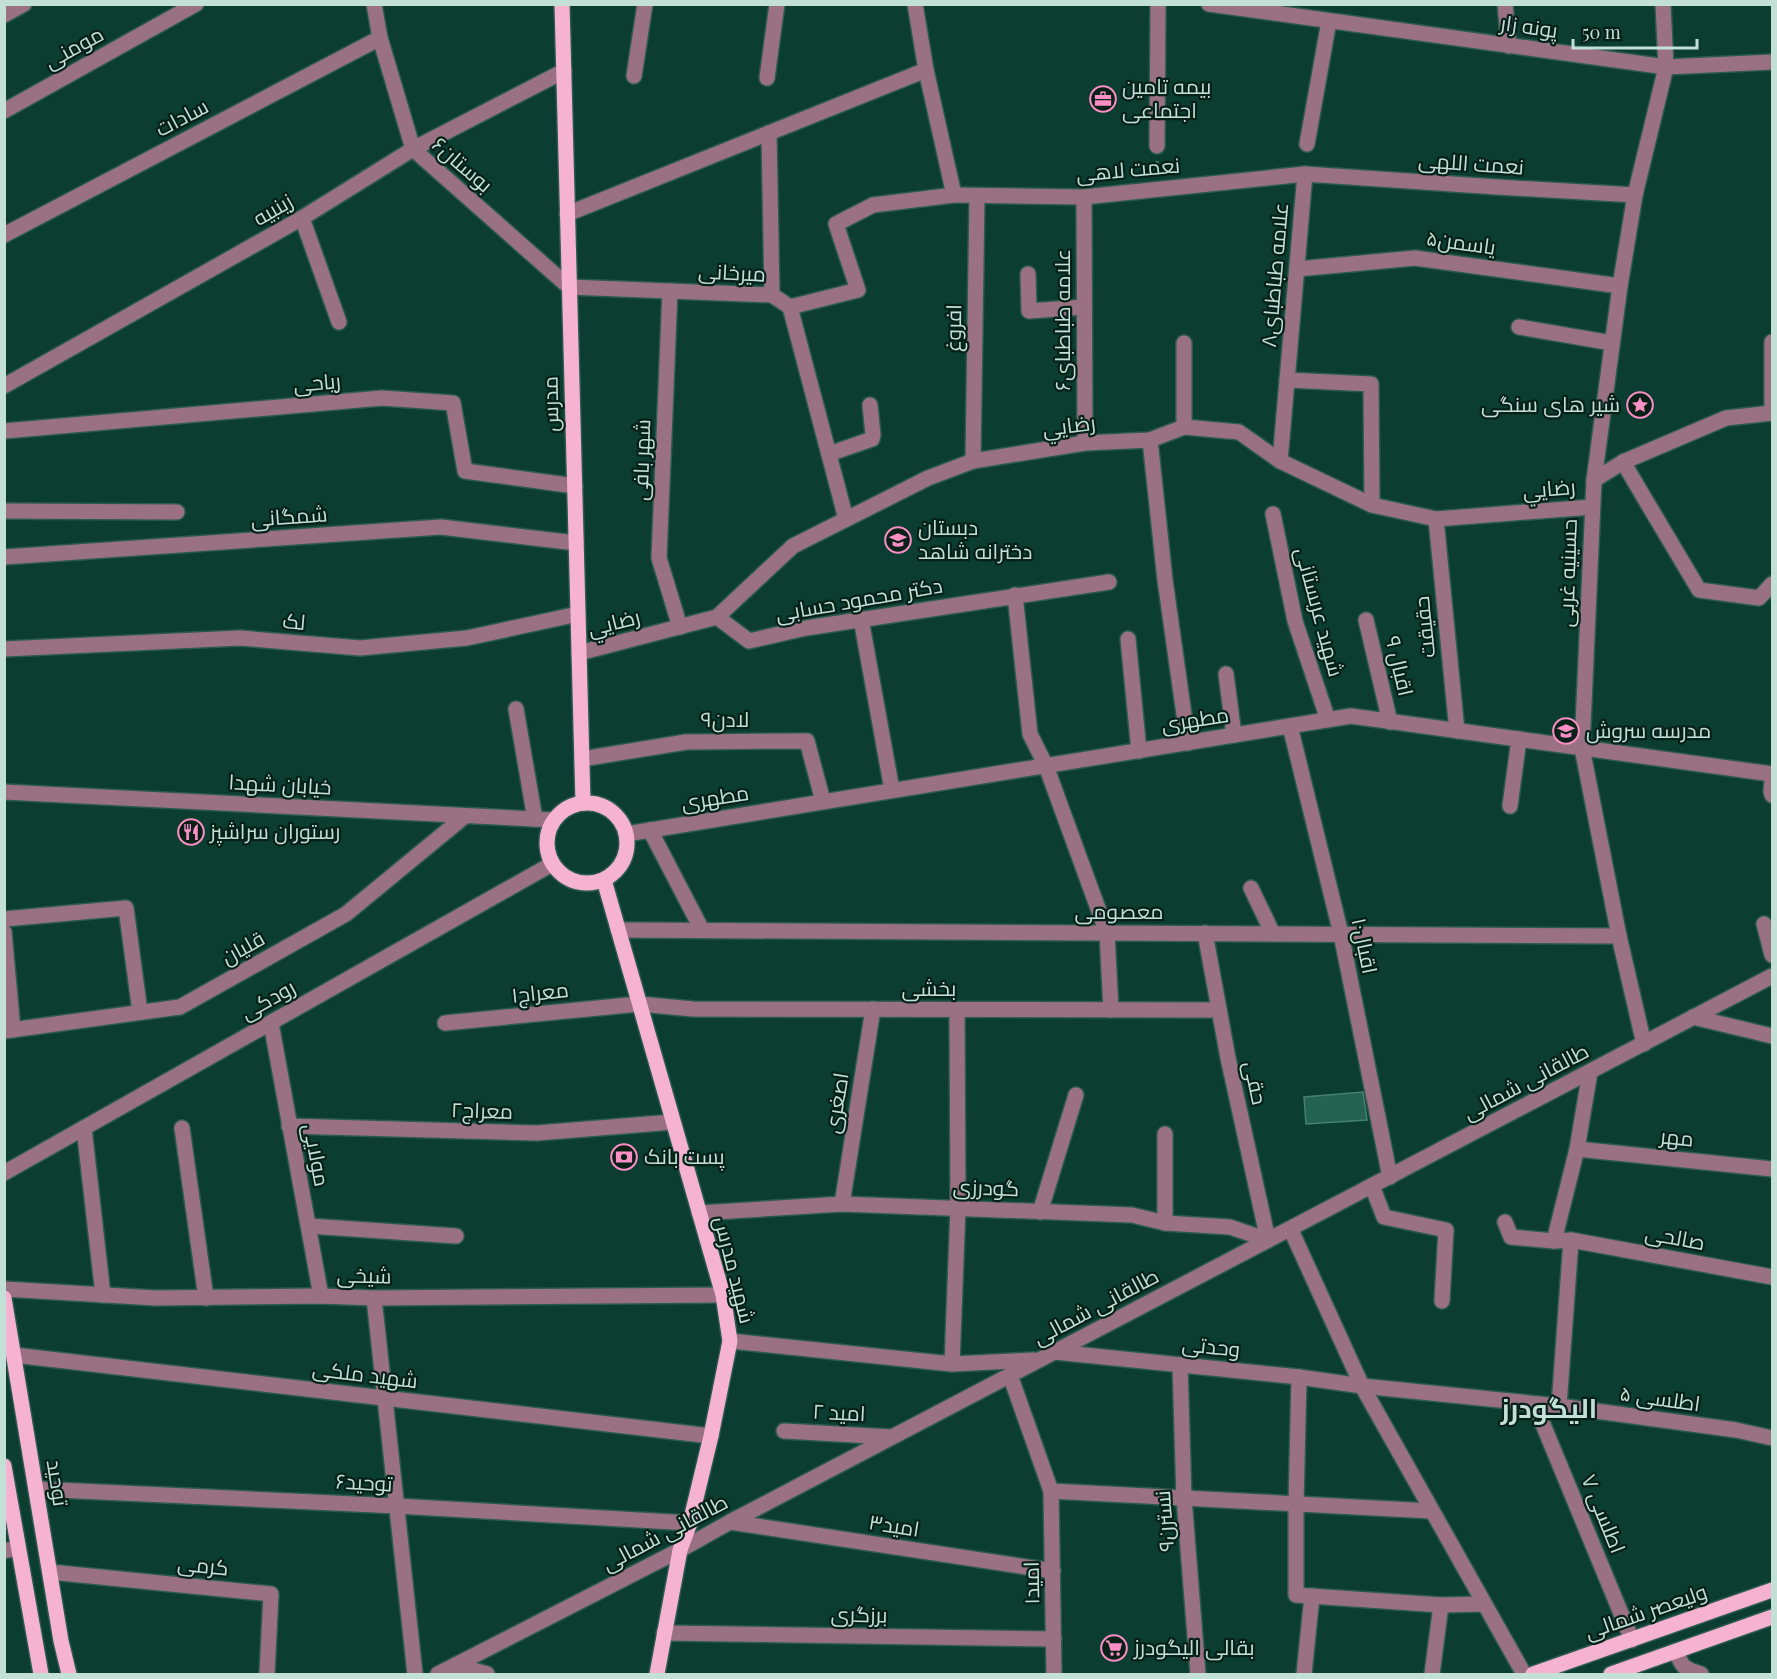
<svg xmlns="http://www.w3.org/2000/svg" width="1777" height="1679" viewBox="0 0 1777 1679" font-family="'Playfair Display',Cairo,serif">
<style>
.building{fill:#246351;stroke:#44816e;stroke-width:1.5}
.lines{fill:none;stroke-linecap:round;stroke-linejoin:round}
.minor-casing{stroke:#2c5a4e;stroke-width:18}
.major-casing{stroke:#2c5a4e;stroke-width:18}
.path{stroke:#598276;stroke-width:3;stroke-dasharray:3 4.5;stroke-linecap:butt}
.minor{stroke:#9a7183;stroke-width:15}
.major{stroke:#f6b2d1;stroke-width:15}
.labels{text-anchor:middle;stroke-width:4.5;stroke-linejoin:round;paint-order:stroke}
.street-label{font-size:21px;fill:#c2e0d5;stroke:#072119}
.poi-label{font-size:21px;fill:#c2e0d5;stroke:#072119;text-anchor:start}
.district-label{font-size:27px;font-weight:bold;fill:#c2e0d5;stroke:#072119}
</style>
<rect width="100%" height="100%" fill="#0b3d30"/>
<!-- building -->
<polygon class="building" points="1363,1092 1367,1120 1306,1124 1304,1097"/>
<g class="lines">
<!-- minor casing -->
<g class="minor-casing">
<g id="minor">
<polyline points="374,4 380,38 413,149 569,287 772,295 790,307 858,290 836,224 873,205 954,195 926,70 915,4"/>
<polyline points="1209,4 1666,67 1772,62"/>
<polyline points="1505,4 1509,46"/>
<polyline points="4,15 24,4"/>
<polyline points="634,76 645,4"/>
<polyline points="767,78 777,4"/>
<polyline points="4,111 196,4"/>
<polyline points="769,133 772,295"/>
<polyline points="1307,144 1329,21"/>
<polyline points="1157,146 1158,4"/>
<polyline points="954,195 1084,197 1305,174 1497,187 1635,195"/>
<polyline points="1084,197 1085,443"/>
<polyline points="567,214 926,70"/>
<polyline points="302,218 339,322"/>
<polyline points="4,235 380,38"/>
<polyline points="1297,269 1415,258 1620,286"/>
<polyline points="1028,274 1029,311 1084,307"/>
<polyline points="670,291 659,558 680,627"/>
<polyline points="790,307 846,519"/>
<polyline points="1519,327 1612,343"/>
<polyline points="1287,380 1371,384 1372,505"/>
<polyline points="4,386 302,218 413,149 564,71"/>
<polyline points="1772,413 1772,342"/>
<polyline points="1184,427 1184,343"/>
<polyline points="4,431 382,398 453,403 465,471 575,486"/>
<polyline points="1150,440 1165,580 1188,743"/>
<polyline points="829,454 872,439 873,435 870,405"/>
<polyline points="973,461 977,196"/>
<polyline points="1280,461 1305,174"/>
<polyline points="1623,462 1699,590 1759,598 1772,584"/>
<polyline points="1594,480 1623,462 1726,418 1772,413"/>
<polyline points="4,511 177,512"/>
<polyline points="1273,514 1295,621 1328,720"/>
<polyline points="1436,519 1457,731"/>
<polyline points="4,557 441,527 576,543"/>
<polyline points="1015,595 1030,734 1046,766 1107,933 1111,1010"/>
<polyline points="717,617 749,641 806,628 1109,582"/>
<polyline points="861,619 892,790"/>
<polyline points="1366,620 1390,722"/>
<polyline points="1128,639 1139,751"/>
<polyline points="4,649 240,638 360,648 467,638 578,614"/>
<polyline points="579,653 717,617 793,546 928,478 973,461 1085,443 1150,440 1184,427 1239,432 1280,461 1372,505 1436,519 1592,507"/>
<polyline points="1226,674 1234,735"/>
<polyline points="516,709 535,819"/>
<polyline points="1290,726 1341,934 1390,1177"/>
<polyline points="582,759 686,742 807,741 823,801"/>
<polyline points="1772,781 1771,791 1772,795"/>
<polyline points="4,792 554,820"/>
<polyline points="1510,806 1519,739"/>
<polyline points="650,830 702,930"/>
<polyline points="626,834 1351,716 1772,774"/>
<polyline points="1251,888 1273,934"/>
<polyline points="4,919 126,908 140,1012"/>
<polyline points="1764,924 1772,955"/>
<polyline points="618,930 1619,936"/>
<polyline points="4,932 13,1030"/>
<polyline points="1205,933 1228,1058 1268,1240"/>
<polyline points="1693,1017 1772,1036"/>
<polyline points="271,1023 321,1296"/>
<polyline points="445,1023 639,1004 693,1009 1219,1010"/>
<polyline points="4,1031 180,1007 346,914 465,816"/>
<polyline points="1644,1044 1619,936 1582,748 1594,480 1620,286 1635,195 1666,67 1663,4"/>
<polyline points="289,1126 537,1133 673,1122"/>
<polyline points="84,1128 103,1295"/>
<polyline points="182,1128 206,1298"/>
<polyline points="1165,1134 1165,1223"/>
<polyline points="1577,1149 1772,1169"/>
<polyline points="4,1173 552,864"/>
<polyline points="1372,1186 1384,1217 1446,1230 1442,1301"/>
<polyline points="842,1204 873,1009"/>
<polyline points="1040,1212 1076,1095"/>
<polyline points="699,1213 842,1204 1132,1215 1165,1223 1230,1227 1268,1240"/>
<polyline points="1505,1222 1511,1237 1554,1241 1571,1240 1559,1406"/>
<polyline points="309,1226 456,1236"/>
<polyline points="1291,1230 1362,1386 1524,1674"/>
<polyline points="1571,1240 1772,1277"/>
<polyline points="1554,1241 1577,1149 1590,1072"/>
<polyline points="4,1289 156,1298 321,1296 374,1298 723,1295"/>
<polyline points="374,1298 415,1674"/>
<polyline points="730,1341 952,1364 1034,1360"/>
<polyline points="1055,1352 1299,1377 1362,1386 1559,1406 1736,1430 1772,1438"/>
<polyline points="14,1355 711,1436"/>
<polyline points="952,1364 958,1208 957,1010"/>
<polyline points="1180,1365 1184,1498 1198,1674"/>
<polyline points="1010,1375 1051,1491 1054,1674"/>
<polyline points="1299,1377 1296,1504 1296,1595 1441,1605 1483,1604"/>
<polyline points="1535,1405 1632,1640"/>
<polyline points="784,1431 891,1437"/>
<polyline points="36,1489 397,1506 690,1523"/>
<polyline points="1051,1491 1431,1511"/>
<polyline points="730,1522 1053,1571"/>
<polyline points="4,1551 18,1548"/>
<polyline points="50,1572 271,1594 267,1674"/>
<polyline points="664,1633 1054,1639"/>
<path d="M1676,1651C1682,1668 1685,1669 1701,1674"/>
<polyline points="456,1665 487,1674"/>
<polyline points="438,1674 680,1550 730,1522 1772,976"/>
<polyline points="1304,1674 1312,1596"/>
<polyline points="1432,1674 1441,1605"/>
</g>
</g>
<!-- major casing -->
<g class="major-casing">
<g id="major">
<polyline points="562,4 583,803"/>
<circle cx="587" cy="843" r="40"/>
<polyline points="604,880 723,1295 730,1341 711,1436 690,1523 680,1550 657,1674"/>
<polyline points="4,1298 61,1641 69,1674"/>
<polyline points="4,1466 41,1674"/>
<polyline points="1533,1674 1772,1590"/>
<polyline points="1611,1674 1772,1617"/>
</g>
</g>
<!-- path -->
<polyline class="path" points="1157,161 1158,175"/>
<!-- minor -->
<use href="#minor" class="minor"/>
<!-- major -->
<use href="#major" class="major"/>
</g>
<!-- icons -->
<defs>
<g id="office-ring" transform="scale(1.35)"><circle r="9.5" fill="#072119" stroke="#fb8fc3" stroke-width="1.5"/><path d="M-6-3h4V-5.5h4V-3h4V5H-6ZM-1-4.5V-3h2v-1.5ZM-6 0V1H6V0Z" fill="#fb8fc3"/></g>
<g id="sight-ring" transform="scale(1.35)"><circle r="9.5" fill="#072119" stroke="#fb8fc3" stroke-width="1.5"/><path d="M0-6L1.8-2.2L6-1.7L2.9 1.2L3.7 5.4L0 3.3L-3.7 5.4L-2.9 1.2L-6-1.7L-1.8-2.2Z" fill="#fb8fc3"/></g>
<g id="school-ring" transform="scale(1.35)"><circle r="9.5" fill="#072119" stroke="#fb8fc3" stroke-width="1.5"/><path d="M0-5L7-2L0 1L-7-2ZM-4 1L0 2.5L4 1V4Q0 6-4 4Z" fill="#fb8fc3"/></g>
<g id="restaurant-ring" transform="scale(1.35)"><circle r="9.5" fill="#072119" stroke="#fb8fc3" stroke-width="1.5"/><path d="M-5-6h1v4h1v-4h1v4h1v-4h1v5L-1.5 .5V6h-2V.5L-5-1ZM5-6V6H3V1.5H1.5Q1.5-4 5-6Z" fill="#fb8fc3"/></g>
<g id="bank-ring" transform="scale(1.35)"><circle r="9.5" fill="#072119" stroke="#fb8fc3" stroke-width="1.5"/><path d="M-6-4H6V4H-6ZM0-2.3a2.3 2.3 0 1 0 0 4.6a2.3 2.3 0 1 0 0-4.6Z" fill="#fb8fc3"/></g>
<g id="supermarket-ring" transform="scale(1.35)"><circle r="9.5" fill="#072119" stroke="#fb8fc3" stroke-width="1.5"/><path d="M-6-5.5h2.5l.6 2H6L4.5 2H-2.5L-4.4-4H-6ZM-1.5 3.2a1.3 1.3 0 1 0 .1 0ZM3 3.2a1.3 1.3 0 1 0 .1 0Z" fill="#fb8fc3"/></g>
</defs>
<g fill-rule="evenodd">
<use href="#office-ring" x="1103" y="99"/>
<use href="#sight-ring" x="1640" y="405"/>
<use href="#school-ring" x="898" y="540"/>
<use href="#school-ring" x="1566" y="731"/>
<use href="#restaurant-ring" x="191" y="832"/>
<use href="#bank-ring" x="624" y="1157"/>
<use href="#supermarket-ring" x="1114" y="1648"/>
</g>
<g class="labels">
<!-- street labels -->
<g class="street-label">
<text transform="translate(1529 27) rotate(8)" y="7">پونه زار</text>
<text transform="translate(74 48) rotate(-29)" y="7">مومنی</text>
<text transform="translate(182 118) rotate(-28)" y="7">سادات</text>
<text transform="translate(1471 164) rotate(4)" y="7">نعمت اللهی</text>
<text transform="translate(462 165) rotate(41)" y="7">بوستان۶</text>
<text transform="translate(1128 170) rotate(-5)" y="7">نعمت لاهی</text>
<text transform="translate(273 210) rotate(-30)" y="7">زینبیه</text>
<text transform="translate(1461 243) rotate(8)" y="7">یاسمن۵</text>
<text transform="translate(732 273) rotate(3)" y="7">میرخانی</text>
<text transform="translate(1275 275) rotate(-85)" y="7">علامه طباطبای۸</text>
<text transform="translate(1063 320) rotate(-90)" y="7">علامه طباطبای۶</text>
<text transform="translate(954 328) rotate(-89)" y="7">افروغ</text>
<text transform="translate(317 383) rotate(-5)" y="7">ریاحی</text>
<text transform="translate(551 404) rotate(-91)" y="7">مدرس</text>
<text transform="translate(1069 426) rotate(-7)" y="7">رضایي</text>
<text transform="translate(642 460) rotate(-88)" y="7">شهر بافی</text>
<text transform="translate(1549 489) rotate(-5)" y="7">رضایي</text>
<text transform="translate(289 517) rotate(-4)" y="7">شمگانی</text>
<text transform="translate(1568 573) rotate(-88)" y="7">حسینیه غربی</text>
<text transform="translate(859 600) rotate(-10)" y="7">دکتر محمود حسابی</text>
<text transform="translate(1319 612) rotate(75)" y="7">شهید عربستانی</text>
<text transform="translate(294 622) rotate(5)" y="7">لک</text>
<text transform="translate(614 623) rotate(-14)" y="7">رضایي</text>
<text transform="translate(1425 627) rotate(-96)" y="7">حقیقت</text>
<text transform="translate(1399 666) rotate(77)" y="7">اقبال ۹</text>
<text x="725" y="727">لادن۹</text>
<text transform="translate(1195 720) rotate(-9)" y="7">مطهری</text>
<text transform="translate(280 785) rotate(3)" y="7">خیابان شهدا</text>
<text transform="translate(715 798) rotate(-9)" y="7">مطهری</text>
<text x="1119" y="919">معصومی</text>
<text transform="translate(1364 946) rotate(78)" y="7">اقبال۱۰</text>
<text transform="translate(243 948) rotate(-29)" y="7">قلیان</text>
<text x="929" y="996">بخشی</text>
<text transform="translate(540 993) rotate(-6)" y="7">معراج۱</text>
<text transform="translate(268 1000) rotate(-29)" y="7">رودکی</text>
<text transform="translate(1526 1082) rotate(-28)" y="7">طالقانی شمالی</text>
<text transform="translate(1255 1083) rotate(78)" y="7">حقی</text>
<text transform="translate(837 1103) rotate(-81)" y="7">اصغری</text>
<text transform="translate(482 1111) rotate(2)" y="7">معراج۲</text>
<text transform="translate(1677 1138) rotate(6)" y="7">مهر</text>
<text transform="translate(316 1155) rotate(79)" y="7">مولایی</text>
<text transform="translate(986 1188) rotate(2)" y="7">گودرزی</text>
<text transform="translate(1675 1238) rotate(10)" y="7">صالحی</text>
<text transform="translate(734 1270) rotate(76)" y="7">شهید مدرس</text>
<text transform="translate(364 1276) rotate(1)" y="7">شیخی</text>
<text transform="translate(1096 1307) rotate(-28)" y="7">طالقانی شمالی</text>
<text transform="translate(1211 1347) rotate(6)" y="7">وحدتی</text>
<text transform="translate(365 1375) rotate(7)" y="7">شهید ملکی</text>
<text transform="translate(1660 1399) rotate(8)" y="7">اطلسی ۵</text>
<text transform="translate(839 1413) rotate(3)" y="7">امید ۲</text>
<text transform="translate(57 1483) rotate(81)" y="7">توحید</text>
<text transform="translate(364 1483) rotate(3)" y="7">توحید۶</text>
<text transform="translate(1603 1514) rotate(68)" y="7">اطلسی ۷</text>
<text transform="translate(1165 1521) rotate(-94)" y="7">نسترن۹</text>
<text transform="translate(894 1526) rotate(9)" y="7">امید۳</text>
<text transform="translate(665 1533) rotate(-28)" y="7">طالقانی شمالی</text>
<text transform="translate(203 1566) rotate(6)" y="7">کرمی</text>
<text transform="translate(1032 1583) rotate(-91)" y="7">امید۱</text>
<text transform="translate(1646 1612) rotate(-19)" y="7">ولیعصر شمالی</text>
<text transform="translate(859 1615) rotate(1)" y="7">برزگری</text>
</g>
<!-- poi labels -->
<g class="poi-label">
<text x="1122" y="94">بیمه تامین<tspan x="1122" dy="24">اجتماعی</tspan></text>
<text x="1620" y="412" text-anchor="end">شیر های سنگی</text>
<text x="918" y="535">دبستان<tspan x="918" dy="24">دخترانه شاهد</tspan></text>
<text x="1586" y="738">مدرسه سروش</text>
<text x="210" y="839">رستوران سراشپز</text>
<text x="644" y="1164">پست بانک</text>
<text x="1134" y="1655">بقالی الیگودرز</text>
</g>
<!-- district labels -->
<g class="district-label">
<text x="1549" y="1418">الیگودرز</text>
</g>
</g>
<!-- border -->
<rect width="1777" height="1679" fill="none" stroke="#c2e0d5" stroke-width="12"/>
<!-- scale -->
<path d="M1573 39v9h124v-9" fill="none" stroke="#c2e0d5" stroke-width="3"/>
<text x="1582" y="39" font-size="18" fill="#c2e0d5" stroke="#072119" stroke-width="4.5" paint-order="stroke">50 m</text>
</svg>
